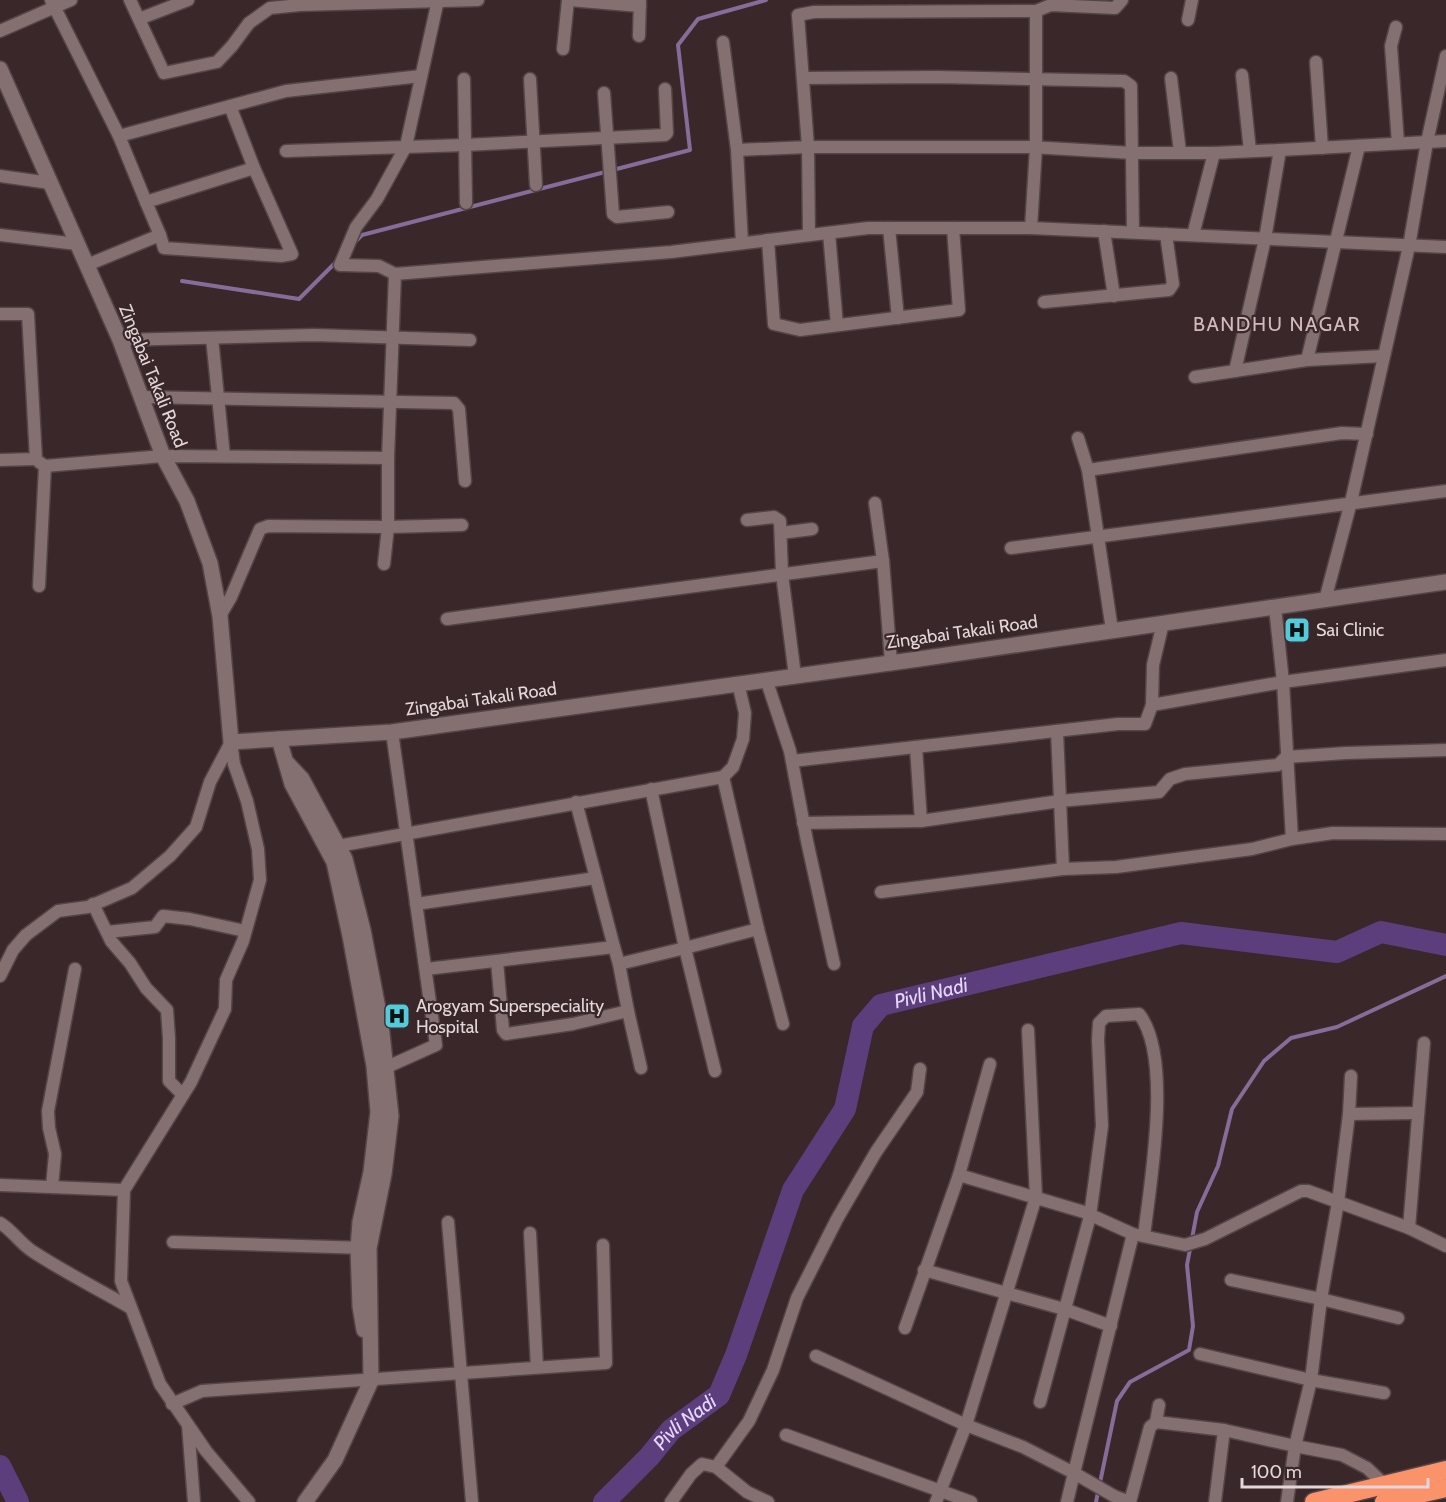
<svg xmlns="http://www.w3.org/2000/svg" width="1446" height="1502" viewBox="0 0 1446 1502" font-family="Cabin,sans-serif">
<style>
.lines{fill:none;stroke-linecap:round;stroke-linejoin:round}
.stream{stroke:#856c99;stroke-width:4}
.river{stroke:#5c3e7d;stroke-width:22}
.street-casing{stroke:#534446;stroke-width:15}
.secondary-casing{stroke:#534446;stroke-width:18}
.highway-casing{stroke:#534446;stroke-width:21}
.street{stroke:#846f71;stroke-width:12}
.secondary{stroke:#846f71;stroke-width:15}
.highway{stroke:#fa926a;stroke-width:18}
.labels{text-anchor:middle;stroke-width:4.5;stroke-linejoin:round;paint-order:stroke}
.street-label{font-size:18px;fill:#e4d7d9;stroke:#3a272a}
.poi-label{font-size:18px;fill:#e4d7d9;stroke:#3a272a;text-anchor:start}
.neighbourhood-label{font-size:20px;letter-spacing:1.5px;fill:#d1b9bc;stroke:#3a272a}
.water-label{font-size:20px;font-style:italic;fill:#e6d7fc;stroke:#3a272a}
</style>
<rect width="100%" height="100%" fill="#3a272a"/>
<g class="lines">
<!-- stream -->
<g class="stream">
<polyline points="353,244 362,235 690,150 678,45 698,19 766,0"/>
<polyline points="182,281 299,299 338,260"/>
<polyline points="1096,1502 1117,1401 1130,1382 1189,1350 1193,1326 1187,1265 1197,1212 1218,1166 1232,1109 1264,1061 1291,1038 1337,1027 1446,976"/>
</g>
<!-- river -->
<g class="river">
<polyline points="0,1466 18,1502"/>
<path id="s1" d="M604,1502L649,1457L671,1430L719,1395L736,1355L793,1190L845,1109L863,1026L881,1005L1181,933L1337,952L1381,932L1446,945"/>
</g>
<!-- street casing -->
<g class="street-casing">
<g id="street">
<polyline points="51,0 119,136 146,202"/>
<polyline points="130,0 164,73 217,62 232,46 249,23 270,8 300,5 478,0"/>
<polyline points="569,0 640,6"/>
<polyline points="139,19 188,0"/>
<polyline points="1188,20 1192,0"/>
<polyline points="1396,27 1391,46 1398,143"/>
<polyline points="0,31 71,0"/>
<polyline points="639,36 640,0"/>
<polyline points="723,42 737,150 742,243"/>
<polyline points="563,49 568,0"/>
<polyline points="1316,62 1322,148"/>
<polyline points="1242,75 1250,151"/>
<polyline points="803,78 937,77 1124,81 1131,86 1133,232"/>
<polyline points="1171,78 1180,152"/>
<polyline points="464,79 466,203"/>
<polyline points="530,79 536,185"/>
<polyline points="604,93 613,214 617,217 668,212"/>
<polyline points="119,136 286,91 421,76"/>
<polyline points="737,150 808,147 798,15 814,12 1036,11 1051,5 1115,8 1122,0"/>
<polyline points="286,151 465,145 665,135 667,133 665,89"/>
<polyline points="0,176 50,183"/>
<polyline points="889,228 898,318"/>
<polyline points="1031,228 1036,147 1036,11"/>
<polyline points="1104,231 1114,296"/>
<polyline points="829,233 837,325"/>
<polyline points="0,235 77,244"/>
<polyline points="160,235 164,248 281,256 292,254 254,168 230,106"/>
<polyline points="809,235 808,147 1031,147 1133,153 1214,153 1280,150"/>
<polyline points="1193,235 1214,153"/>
<polyline points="768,240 774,324 800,330 959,310 953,228"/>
<polyline points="87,265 160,235 146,202 254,168"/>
<polyline points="395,274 379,266 340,265 356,227 377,199 406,146 438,0"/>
<polyline points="1044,302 1169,290 1173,284 1166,234"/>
<polyline points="0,314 28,314 36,459 0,460"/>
<polyline points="212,338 224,456"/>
<polyline points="120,340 314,335 470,340"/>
<polyline points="1307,360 1359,146"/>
<polyline points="1235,371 1265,239 1280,150 1446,141"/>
<polyline points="1195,377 1307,360 1383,356"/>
<polyline points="141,397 454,403 459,409 465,481"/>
<polyline points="1078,438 1088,470 1112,630"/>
<polyline points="45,466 163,456 388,458"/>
<polyline points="1088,470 1342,433 1367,434"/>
<polyline points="875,503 883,561 891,662"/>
<polyline points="747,520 774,517 780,521 782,574 795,676"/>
<polyline points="781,533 812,529"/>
<polyline points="1011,548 1446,491"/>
<polyline points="384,564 388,527 388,458 395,274 671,252 868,228 1031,228 1446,247"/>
<polyline points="39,586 45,466 39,462"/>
<polyline points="1325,600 1351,502 1409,246 1427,142 1446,56"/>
<polyline points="1275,607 1283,682 1292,839"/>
<polyline points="220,616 231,597 260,529 268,526 388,527 462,525"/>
<polyline points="447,619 883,561"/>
<polyline points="766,679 790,751 807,841 834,964"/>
<polyline points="1152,705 1153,665 1163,623"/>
<polyline points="1057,731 1063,869 1116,867 1252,849 1292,839 1333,833 1446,834"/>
<polyline points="916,747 921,821"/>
<polyline points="792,761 1118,724 1145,724 1152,705 1283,682 1446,660"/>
<polyline points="723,777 758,929 783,1024"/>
<polyline points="803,823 921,821 1060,801 1159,792 1170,779 1185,774 1278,765 1286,757 1346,753 1446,750"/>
<polyline points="338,846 723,777 733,767 743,739 745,713 738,683"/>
<polyline points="881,892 1063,869"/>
<polyline points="93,904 111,941 130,963 146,988 167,1010 169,1038 169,1081 183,1095"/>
<polyline points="416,904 596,878 576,802"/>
<polyline points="107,932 155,927 163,916 190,919 245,931"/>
<polyline points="614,947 619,964 685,948 651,789"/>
<polyline points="497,961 503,1030 506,1034 573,1024 628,1011 619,964"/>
<polyline points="426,969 614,947 596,878"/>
<polyline points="0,976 13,950 26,935 58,911 88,907 132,888 170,856 196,827 210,782 231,742 234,764 247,801 258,849 260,880 243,941 226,980 225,1009 191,1082 124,1190 121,1281 160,1384 206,1451 249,1502"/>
<polyline points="628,1011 641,1068"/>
<polyline points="387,1067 436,1045 392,732"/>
<polyline points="715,1071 685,948 758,929"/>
<polyline points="1351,1076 1349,1114 1338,1202 1321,1299 1311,1380 1295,1446 1342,1455 1367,1468 1385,1485"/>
<polyline points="1349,1114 1418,1113"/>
<polyline points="959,1175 990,1064"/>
<polyline points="0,1185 124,1190"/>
<polyline points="52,1187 55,1154 49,1128 48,1111 75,969"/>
<polyline points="448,1222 472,1502"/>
<path d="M0,1223C12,1230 20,1243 32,1251C64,1272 98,1289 131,1308"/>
<polyline points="1409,1228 1424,1043"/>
<polyline points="530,1233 537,1367"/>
<polyline points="173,1242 365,1248"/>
<polyline points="924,1270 1064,1309 1111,1326"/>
<polyline points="1231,1280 1321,1299 1398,1318"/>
<polyline points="905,1328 959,1175 1084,1212 1133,1234 1185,1245 1205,1239 1301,1191 1308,1191 1409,1228 1446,1246"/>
<polyline points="1200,1354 1311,1380 1384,1393"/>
<polyline points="816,1356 966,1425 1023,1447 1074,1473 1133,1234"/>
<path d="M1040,1402L1090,1216L1102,1126L1098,1040L1099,1023L1106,1016L1139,1014C1173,1057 1150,1183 1144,1236"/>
<polyline points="172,1404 202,1391 606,1363 603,1245"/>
<polyline points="1156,1422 1224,1430 1295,1446 1287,1502"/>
<polyline points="188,1425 194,1502"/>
<polyline points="786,1435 971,1502"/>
<polyline points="716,1467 749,1421 773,1370 797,1298 837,1219 876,1152 917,1092 920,1069"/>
<polyline points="671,1502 691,1474 702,1464 716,1467 747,1492 768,1502"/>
<polyline points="936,1502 966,1425 1036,1197 1028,1030"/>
<polyline points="1067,1502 1074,1473 1114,1496 1130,1502 1150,1427 1156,1422 1159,1405"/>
<polyline points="1215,1502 1224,1430"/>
</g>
</g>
<!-- secondary casing -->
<g class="secondary-casing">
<g id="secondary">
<polyline points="0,69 120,340 163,456 187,501 210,563 220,616 231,742 392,732 919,659 1446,582"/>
<polyline points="279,739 292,784 334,862 350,936 374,1066 378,1112 371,1172 360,1222 358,1248 360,1306 364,1330"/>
<polyline points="286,762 302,779 345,859 363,930 381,1024 391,1116 384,1174 369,1248 371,1381 335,1460 305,1502"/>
</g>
</g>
<!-- highway casing -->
<g class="highway-casing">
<g id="highway">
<polyline points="1314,1502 1446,1470"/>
<polyline points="1384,1502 1446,1488"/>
</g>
</g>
<!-- street -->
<use href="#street" class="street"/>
<!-- secondary -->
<use href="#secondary" class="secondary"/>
<!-- highway -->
<use href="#highway" class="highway"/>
</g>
<!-- icons -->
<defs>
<g id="hospital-square" transform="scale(1.35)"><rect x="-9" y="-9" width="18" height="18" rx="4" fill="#53cbda" stroke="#3a272a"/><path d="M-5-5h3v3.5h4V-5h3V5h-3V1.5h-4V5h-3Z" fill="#111"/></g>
</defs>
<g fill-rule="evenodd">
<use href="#hospital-square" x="1297" y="630"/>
<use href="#hospital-square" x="397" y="1016"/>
</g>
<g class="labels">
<!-- street labels -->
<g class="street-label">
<text transform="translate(153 376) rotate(68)" y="6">Zingabai Takali Road</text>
<text transform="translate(962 632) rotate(-8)" y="6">Zingabai Takali Road</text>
<text transform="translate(481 699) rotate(-8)" y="6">Zingabai Takali Road</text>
</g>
<!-- poi labels -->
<g class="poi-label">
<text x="1316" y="636">Sai Clinic</text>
<text x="416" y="1012">Arogyam Superspeciality<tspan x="416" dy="21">Hospital</tspan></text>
</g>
<!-- neighbourhood labels -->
<g class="neighbourhood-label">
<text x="1277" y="331">BANDHU NAGAR</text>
</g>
<!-- water labels -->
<g class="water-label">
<text dy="7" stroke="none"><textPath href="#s1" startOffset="636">Pivli Nadi</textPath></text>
<text dy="7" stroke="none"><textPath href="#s1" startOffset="114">Pivli Nadi</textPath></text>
</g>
</g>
<!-- scale -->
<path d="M1242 1478v9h186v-9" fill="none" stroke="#e4d7d9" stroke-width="3"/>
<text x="1251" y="1478" font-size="18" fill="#e4d7d9" stroke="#3a272a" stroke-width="4.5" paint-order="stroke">100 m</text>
</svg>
